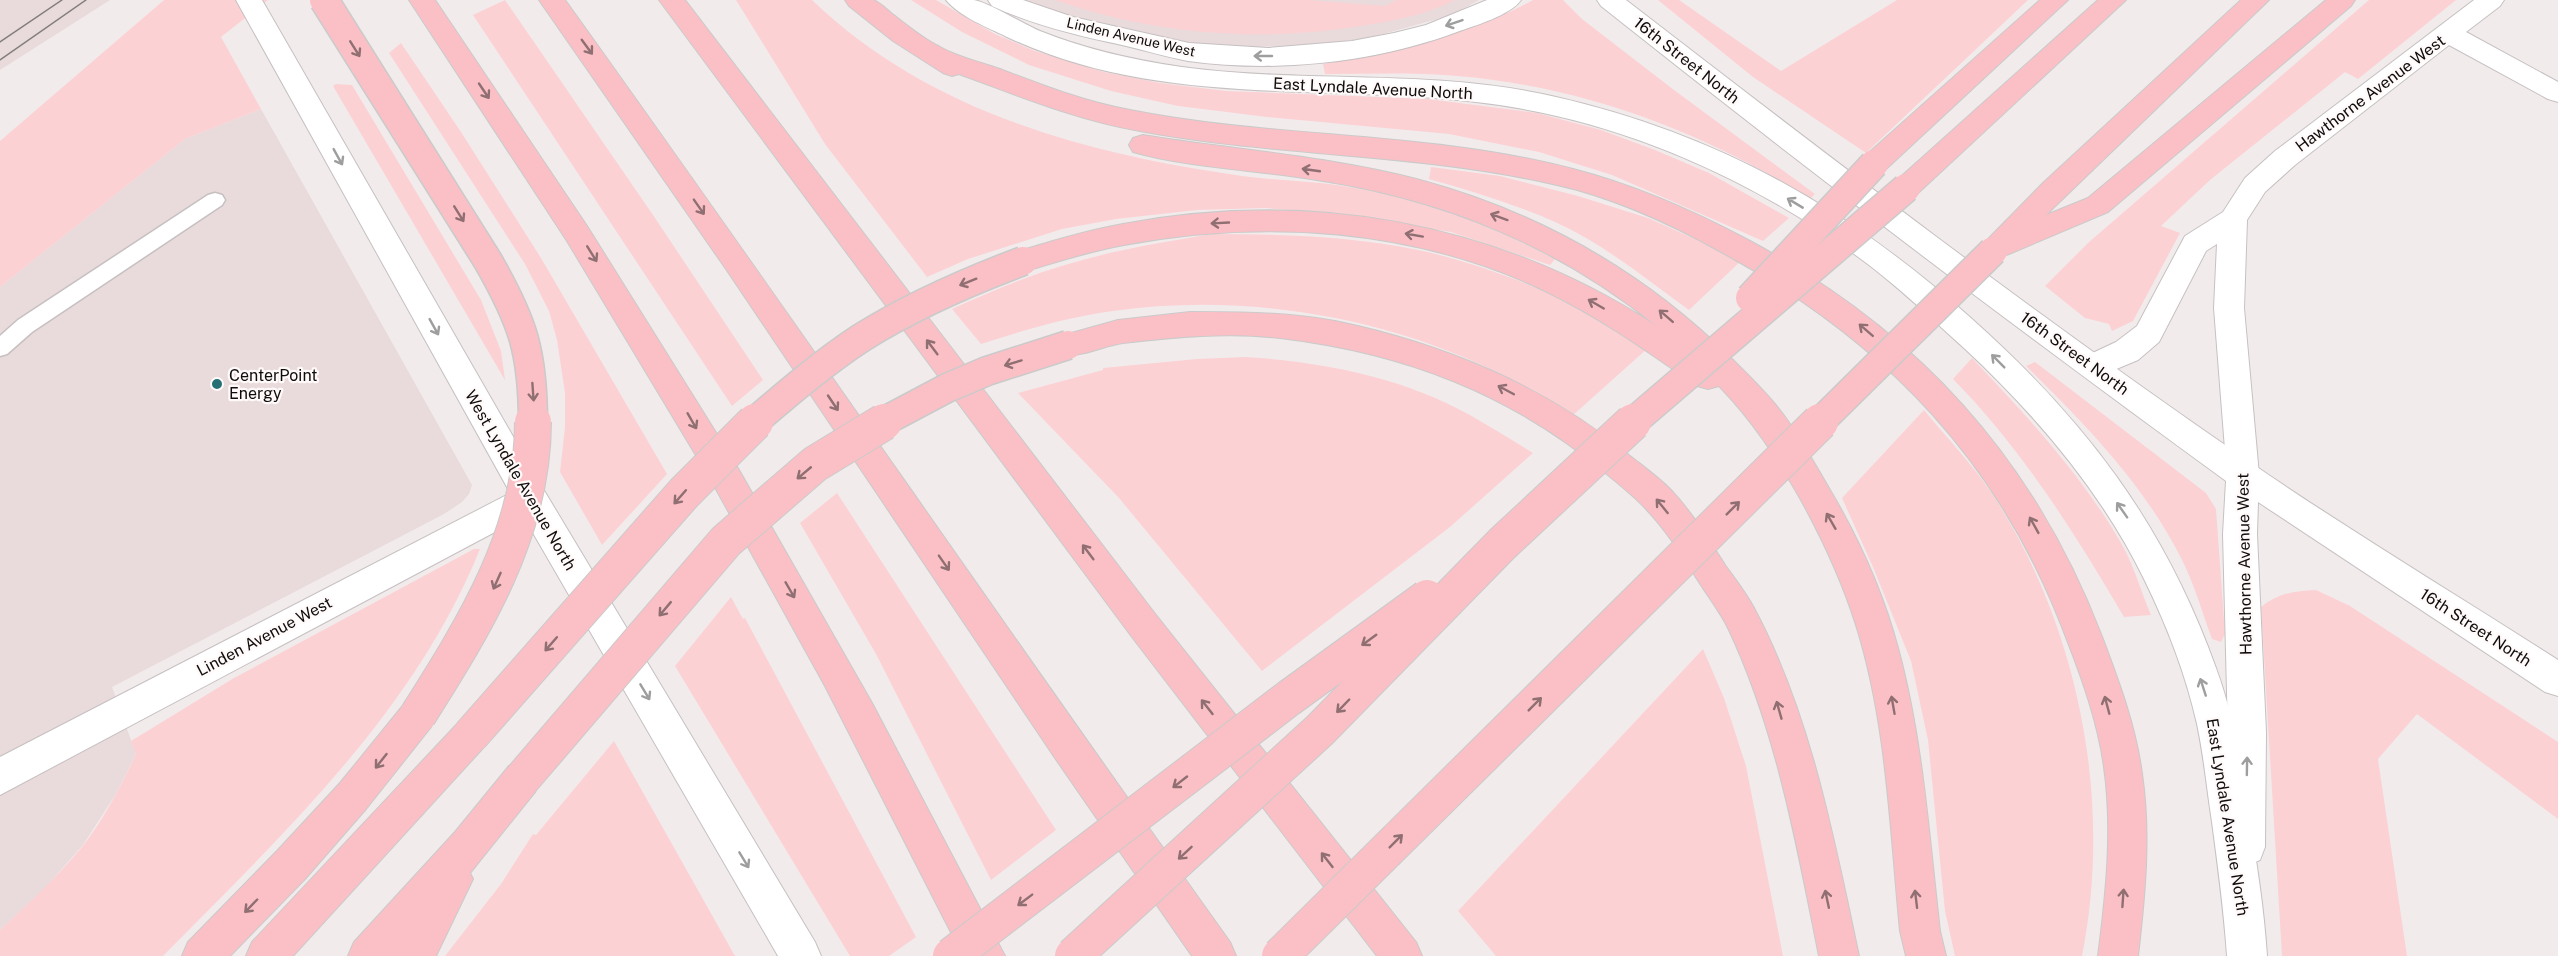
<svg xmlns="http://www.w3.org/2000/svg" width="2558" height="956" viewBox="0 0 2558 956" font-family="'Public Sans',sans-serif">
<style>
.built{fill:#e9dadb}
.green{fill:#fbd1d4}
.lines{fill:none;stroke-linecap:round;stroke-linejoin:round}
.service-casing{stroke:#c6c0c1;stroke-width:3}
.minor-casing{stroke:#c6c0c1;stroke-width:2}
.tertiary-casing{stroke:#c6c0c1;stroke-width:2}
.secondary-casing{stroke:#c6c0c1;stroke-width:2}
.motorway-casing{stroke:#cacaca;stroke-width:2}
.service{fill:#fff;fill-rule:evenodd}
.minor{fill:#fff;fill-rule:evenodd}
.tertiary{fill:#fff;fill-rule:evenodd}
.secondary{fill:#fff;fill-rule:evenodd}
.motorway{fill:#fac0c6;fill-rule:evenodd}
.tram{stroke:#817d7d;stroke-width:1.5}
.motorway-bridge-far1-casing{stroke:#cacaca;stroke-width:31;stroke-linecap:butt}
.motorway-bridge-casing{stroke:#cacaca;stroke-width:38;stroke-linecap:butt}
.motorway-bridge-far1{stroke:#fac0c6;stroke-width:28}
.motorway-bridge{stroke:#fac0c6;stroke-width:36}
.oneway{stroke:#9f9e9e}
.oneway2{stroke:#906f72}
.poi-dot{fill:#257075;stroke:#fff9f9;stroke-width:2}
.labels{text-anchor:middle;stroke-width:4.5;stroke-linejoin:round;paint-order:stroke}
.far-street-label{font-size:14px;fill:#0e0c0c;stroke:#fff9f9}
.street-label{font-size:16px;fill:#0e0c0c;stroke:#fff9f9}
.poi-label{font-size:16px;fill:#0e0c0c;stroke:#fff9f9;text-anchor:start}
</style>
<rect width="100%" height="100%" fill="#f2ebec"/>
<!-- built -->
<g class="built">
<polygon points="0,0 110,0 0,70"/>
<polygon points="1012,0 1479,0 1452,15 1365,39 1301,45 1236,48 1153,44"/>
<polygon points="261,109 472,485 469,494 462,502 444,514 112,687 136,754 116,794 83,845 44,889 0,930 0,287 185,139"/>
</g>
<!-- green -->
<g class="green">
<polygon points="164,0 268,0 221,37 261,109 185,139 0,287 0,141"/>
<polygon points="505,0 653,215 763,380 732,406 473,15"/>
<path d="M736,0H812C929,112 1086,154 1242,176C1278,181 1315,181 1350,187C1377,191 1405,198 1430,205C1474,218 1514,238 1555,259L1550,265L1451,232L1328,213L1265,208L1197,210L1116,219L1062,229L968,259L927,277L825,144Z"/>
<polygon points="911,0 936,0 995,34 1035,51 1104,72 1160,83 1226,91 1428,99 1537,113 1601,130 1655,150 1709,173 1789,218 1763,241 1612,175 1539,152 1449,134 1267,117 1178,106 1111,91 1029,65 962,32"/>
<path d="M1055,0H1307L1385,6L1397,0H1455C1428,14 1397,20 1367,25C1262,43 1156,35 1055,0Z"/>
<path d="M1533,0H1563L1582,19L1674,90L1815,194L1810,199C1705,132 1582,86 1457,76C1413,72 1369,74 1325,74L1323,64C1399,50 1464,37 1533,0Z"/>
<polygon points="1658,0 1679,0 1781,71 1897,0 2028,0 1866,153 1753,77"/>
<polygon points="2369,0 2456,0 2358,79 2345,72 2210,180 2161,226 2180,233 2133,321 2112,331 2109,324 2085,318 2045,286 2088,243"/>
<polygon points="401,43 461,132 541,258 667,474 602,545 560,472 565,427 565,393 557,340 549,311 525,264 389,53"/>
<polygon points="336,84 352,85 481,300 501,351 505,380 333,86"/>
<path d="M1431,167L1500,176L1578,196L1648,218L1742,260L1689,310C1646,279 1604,244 1555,222C1514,204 1472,191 1429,179Z"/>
<path d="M1213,234C1282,234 1350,236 1418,250C1471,261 1524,282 1573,303C1599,315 1624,333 1648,348L1572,416C1441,326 1270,289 1113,311C1068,317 1024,330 981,344L952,309C990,292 1027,276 1065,265C1114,250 1163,242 1213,234Z"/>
<path d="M1246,357C1323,362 1402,377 1470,415C1491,427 1512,440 1533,453L1450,527L1262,671L1119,498L1018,393L1103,370V368L1197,359Z"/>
<path d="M1972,358C2027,416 2081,474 2121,543C2134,565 2141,592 2151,615L2124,617C2074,532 2022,449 1953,379Z"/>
<path d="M2035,362L2206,493L2216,509L2225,634L2221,642L2212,639C2202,612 2194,583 2181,558C2143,483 2085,424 2026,366Z"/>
<path d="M1924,410C1947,438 1973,465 1993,495C2079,628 2113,801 2082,956H1955L1945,911L1928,740L1911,661L1873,567L1842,498Z"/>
<polygon points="837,493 1056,830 991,880 876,654 800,523"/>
<path d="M474,549H480C414,712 285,832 163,956H0V930C29,903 57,877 82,847C104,819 121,786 136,754L131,741L234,678Z"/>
<path d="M2316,590L2350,606L2558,742V819L2417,714L2378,759L2407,956H2282L2261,607C2279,593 2294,591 2316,590Z"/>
<polygon points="731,597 743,619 745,618 916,937 889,956 850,956 675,666"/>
<polygon points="1703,649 1724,698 1746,766 1783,956 1496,956 1458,911"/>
<polygon points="614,741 735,956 445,956 501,884 533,834 536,835"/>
</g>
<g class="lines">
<!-- service casing -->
<g class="service-casing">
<polygon id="service" points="215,193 222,195 225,200 222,205 32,332 7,354 0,356 0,336 18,320 208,195"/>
</g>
<!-- minor casing -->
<g class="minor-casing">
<polygon id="minor" points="2474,0 2504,0 2500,6 2466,32 2558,82 2558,102 2548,99 2449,45 2295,165 2265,192 2247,220 2244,308 2259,475 2255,485 2243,489 2231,485 2227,475 2214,308 2217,244 2206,251 2159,342 2138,360 2095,378 2084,375 2079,366 2084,357 2116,342 2137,326 2185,236 2223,212 2245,178 2275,151"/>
</g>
<!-- tertiary casing -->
<g class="tertiary-casing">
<g id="tertiary">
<path d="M988,0H1023L1073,17L1189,43L1268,48L1352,41L1394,33L1426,25L1487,0H1521C1511,15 1474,26 1457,32C1373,63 1277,73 1188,61C1166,57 1144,50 1122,45C1078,36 1033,25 992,6Z"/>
<path d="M1597,0H1626C1832,159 2039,318 2254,465C2353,533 2457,595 2558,660V696L2545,692L2258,502L2257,534L2266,732L2265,847L2260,860L2246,866L2232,860L2227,847L2228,732L2223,534L2226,481C2014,327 1806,169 1601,6Z"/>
<polygon points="530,483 542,487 547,497 542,507 0,795 0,757"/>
</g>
</g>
<!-- secondary casing -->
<g class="secondary-casing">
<g id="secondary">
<polygon points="236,0 262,0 542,487 815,942 821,956 778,956 518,507"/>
<path d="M946,0C955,0 965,0 974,0C988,2 1023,24 1040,31C1085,49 1133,60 1182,67C1306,84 1433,68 1556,97C1718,134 1848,208 1972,319C2085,420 2164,523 2216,668C2233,714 2241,762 2248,811C2256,859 2264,907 2267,956H2227C2224,911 2218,867 2212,822C2207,790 2204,757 2197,724C2186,675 2167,626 2145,581C2102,492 2036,415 1964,348C1933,320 1903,291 1869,265C1755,179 1618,118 1476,102C1317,83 1158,108 1007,37C987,27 960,17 946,0Z"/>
</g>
</g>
<!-- motorway casing -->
<g class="motorway-casing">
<g id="motorway">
<polygon points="409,0 435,0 587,226 735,463 872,703 1005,956 963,956 825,686 712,482 567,241"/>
<path d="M539,0H565C789,312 1006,629 1230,942L1236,956H1192L1055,758L726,269Z"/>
<polygon points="659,0 685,0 1156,615 1416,942 1422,956 1377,956 1132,637"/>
<path d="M845,0C853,0 865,0 873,0C880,2 888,11 895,16C909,27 924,39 940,47C958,57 980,62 1000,69C1042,85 1085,102 1130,110C1276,139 1429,131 1573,169C1635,185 1694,211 1750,241C1918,332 2032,456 2101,634C2118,679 2136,726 2142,774C2151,834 2145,896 2138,956H2098C2106,894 2113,829 2104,767C2098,723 2083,681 2067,640C2002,464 1888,344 1725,254C1673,225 1616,198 1557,185C1420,153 1278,157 1140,131C1077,120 1019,96 959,74L952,76L943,73L893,41L849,6Z"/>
<polygon points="2040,0 2068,0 1884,171 1874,174 1864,171 1860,164 1864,157"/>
<polygon points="2098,0 2126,0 1916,195 1906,198 1896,195 1892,188 1896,181"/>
<polygon points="2241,0 2269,0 2046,215 2088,198 2326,0 2355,0 2351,6 2108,212 2009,254 1999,257 1989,254 1984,246 1989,238 2043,183"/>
<path d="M1143,135C1235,150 1329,156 1420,180C1538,212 1644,272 1731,358C1748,375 1765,391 1779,409C1799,434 1814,463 1830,490C1859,539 1883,592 1898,648C1923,740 1929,836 1940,931L1946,956H1906L1900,931C1890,829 1887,723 1856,625C1842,581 1823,540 1801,500C1777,458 1753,421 1719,386L1708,389L1697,386C1647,351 1598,316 1543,290C1413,228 1264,219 1124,245C1090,251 1056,262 1023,272L1013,269L1008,261L1013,253C1049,242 1085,231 1123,224C1309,189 1495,221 1655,325C1556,245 1443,199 1317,180C1259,170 1189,168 1133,152L1129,145L1133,138Z"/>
<path d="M1190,312C1238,312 1287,312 1335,321C1442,343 1546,386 1630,456C1644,467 1658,477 1670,489C1692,512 1708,539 1725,565C1735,579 1746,593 1754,608C1811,715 1834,839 1859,956H1819C1797,846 1777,732 1729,630C1721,613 1709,598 1699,582C1683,557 1667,531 1646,509C1635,497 1621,486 1608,475C1512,394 1405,353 1280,338C1228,332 1175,337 1123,343C1101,346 1078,360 1057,353L1053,345L1057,337L1118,320Z"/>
<polygon points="418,698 431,703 436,715 431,727 366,809 305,879 230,956 182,956 188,942 277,851 340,783 405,703"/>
<polygon points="471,718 484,723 490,735 484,747 293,956 246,956 252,942 458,723"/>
<polygon points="522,761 535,766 541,779 535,792 470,873 473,879 436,956 348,956 354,942 455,832 509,766"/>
</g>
</g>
<!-- service -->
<use href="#service" class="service"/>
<!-- minor -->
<use href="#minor" class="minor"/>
<!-- tertiary -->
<use href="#tertiary" class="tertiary"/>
<!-- secondary -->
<use href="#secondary" class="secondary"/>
<!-- motorway -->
<use href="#motorway" class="motorway"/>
<!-- tram -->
<g class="tram">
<polyline points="0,42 62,0"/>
<polyline points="0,60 86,0"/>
</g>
<!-- motorway-bridge-far1 casing -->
<g class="motorway-bridge-far1-casing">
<g id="motorway-bridge-far1">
<path d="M324,0L488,261C523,322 533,352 533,423"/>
<polyline points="1750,298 1874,164"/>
<path d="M753,423C788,393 823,363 861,338C912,306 967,282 1023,261"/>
<polyline points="881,423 947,388 987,371 1068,345"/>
<polyline points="1632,423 1906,188"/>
<polyline points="1819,423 1993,251"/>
</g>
</g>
<!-- motorway-bridge casing -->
<g class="motorway-bridge-casing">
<g id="motorway-bridge">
<path d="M418,715C475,625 533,532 533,422"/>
<polyline points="471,735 684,493 755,422"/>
<polyline points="522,779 726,541 815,464 884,422"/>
<polyline points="951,956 1289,698 1427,598"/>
<polyline points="1073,956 1320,730 1502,544 1633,422"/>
<polyline points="1280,956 1820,422"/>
</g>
</g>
<!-- motorway-bridge-far1 -->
<use href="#motorway-bridge-far1" class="motorway-bridge-far1"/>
<!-- motorway-bridge -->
<use href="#motorway-bridge" class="motorway-bridge"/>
</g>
<!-- one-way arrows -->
<defs><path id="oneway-shaft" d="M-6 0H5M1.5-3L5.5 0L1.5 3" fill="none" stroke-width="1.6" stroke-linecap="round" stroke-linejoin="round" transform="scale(1.5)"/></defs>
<g class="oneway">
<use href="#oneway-shaft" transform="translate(1454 23) rotate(161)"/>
<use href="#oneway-shaft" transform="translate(1263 56) rotate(-180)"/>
<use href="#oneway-shaft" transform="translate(338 157) rotate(61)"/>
<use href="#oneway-shaft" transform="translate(1795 203) rotate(-149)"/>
<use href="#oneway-shaft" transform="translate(434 327) rotate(61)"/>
<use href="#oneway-shaft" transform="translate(1998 361) rotate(-135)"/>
<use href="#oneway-shaft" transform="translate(2122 510) rotate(-125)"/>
<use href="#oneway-shaft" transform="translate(2203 687) rotate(-108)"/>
<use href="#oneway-shaft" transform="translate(645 692) rotate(59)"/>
<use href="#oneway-shaft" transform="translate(2247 766) rotate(-89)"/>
<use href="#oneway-shaft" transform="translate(744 860) rotate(59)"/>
</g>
<g class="oneway2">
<use href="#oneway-shaft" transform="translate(587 47) rotate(54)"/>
<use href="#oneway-shaft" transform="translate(355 49) rotate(58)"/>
<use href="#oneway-shaft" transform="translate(484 91) rotate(56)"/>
<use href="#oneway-shaft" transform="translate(1311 170) rotate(-172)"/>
<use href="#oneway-shaft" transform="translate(699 207) rotate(55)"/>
<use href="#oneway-shaft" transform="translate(459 214) rotate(58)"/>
<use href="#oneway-shaft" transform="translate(1499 217) rotate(-160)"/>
<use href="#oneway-shaft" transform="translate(1220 223) rotate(177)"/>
<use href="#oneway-shaft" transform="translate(1414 235) rotate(-170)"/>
<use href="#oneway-shaft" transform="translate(592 254) rotate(58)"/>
<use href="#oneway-shaft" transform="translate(968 282) rotate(158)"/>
<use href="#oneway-shaft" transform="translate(1596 304) rotate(-150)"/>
<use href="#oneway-shaft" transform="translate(1666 316) rotate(-139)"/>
<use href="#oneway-shaft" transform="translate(1866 330) rotate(-139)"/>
<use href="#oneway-shaft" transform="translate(932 347) rotate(-127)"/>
<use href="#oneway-shaft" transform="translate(1013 363) rotate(163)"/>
<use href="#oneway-shaft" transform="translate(1506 390) rotate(-152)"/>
<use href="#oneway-shaft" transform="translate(533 392) rotate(86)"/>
<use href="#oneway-shaft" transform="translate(833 403) rotate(56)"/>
<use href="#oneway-shaft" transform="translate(692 421) rotate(60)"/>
<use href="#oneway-shaft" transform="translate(804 473) rotate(140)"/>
<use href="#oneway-shaft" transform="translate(680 497) rotate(131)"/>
<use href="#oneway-shaft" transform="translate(1662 506) rotate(-129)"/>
<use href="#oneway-shaft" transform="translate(1733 508) rotate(-45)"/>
<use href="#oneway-shaft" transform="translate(1831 521) rotate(-120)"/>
<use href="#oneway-shaft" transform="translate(2034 525) rotate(-119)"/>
<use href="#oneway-shaft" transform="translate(1088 552) rotate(-127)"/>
<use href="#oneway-shaft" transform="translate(944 563) rotate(55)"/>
<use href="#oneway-shaft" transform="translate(497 581) rotate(114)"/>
<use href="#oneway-shaft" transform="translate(790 590) rotate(60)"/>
<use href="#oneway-shaft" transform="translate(665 609) rotate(130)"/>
<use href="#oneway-shaft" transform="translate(1369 640) rotate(144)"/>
<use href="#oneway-shaft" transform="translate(551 644) rotate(131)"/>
<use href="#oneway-shaft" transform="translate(1535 704) rotate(-45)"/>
<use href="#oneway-shaft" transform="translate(1893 705) rotate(-100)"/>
<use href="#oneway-shaft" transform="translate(2107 705) rotate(-105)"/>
<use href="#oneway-shaft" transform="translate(1343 706) rotate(134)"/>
<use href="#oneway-shaft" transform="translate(1207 707) rotate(-128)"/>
<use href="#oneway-shaft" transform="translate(1779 710) rotate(-106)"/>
<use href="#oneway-shaft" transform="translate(381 761) rotate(128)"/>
<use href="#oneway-shaft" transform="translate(1180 782) rotate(142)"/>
<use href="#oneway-shaft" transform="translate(1396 841) rotate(-45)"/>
<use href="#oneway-shaft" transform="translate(1185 853) rotate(137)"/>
<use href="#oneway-shaft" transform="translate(1327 860) rotate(-128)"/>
<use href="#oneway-shaft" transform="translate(2123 898) rotate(-86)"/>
<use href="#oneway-shaft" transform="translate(1827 899) rotate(-102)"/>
<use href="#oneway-shaft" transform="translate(1916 899) rotate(-97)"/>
<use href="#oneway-shaft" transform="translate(1025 900) rotate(143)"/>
<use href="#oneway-shaft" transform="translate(251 906) rotate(134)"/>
</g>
<!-- markers -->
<circle class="poi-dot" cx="217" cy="384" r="6"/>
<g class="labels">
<!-- far-street labels -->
<g class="far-street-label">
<text transform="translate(1131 37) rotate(13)" y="5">Linden Avenue West</text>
</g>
<!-- street labels -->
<g class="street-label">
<text transform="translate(1687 60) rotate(38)" y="6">16th Street North</text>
<text transform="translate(1373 88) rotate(3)" y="6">East Lyndale Avenue North</text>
<text transform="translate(2370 93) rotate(-37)" y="6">Hawthorne Avenue West</text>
<text transform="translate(2075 353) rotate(36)" y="6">16th Street North</text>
<text transform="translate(521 480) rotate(60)" y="6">West Lyndale Avenue North</text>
<text transform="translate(2244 564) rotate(-91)" y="6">Hawthorne Avenue West</text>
<text transform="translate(2476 627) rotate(33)" y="6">16th Street North</text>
<text transform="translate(264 636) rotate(-28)" y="6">Linden Avenue West</text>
<text transform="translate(2228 817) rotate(81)" y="6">East Lyndale Avenue North</text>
</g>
<!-- poi labels -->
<g class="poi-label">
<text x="229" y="381">CenterPoint<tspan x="229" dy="18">Energy</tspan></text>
</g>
</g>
</svg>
